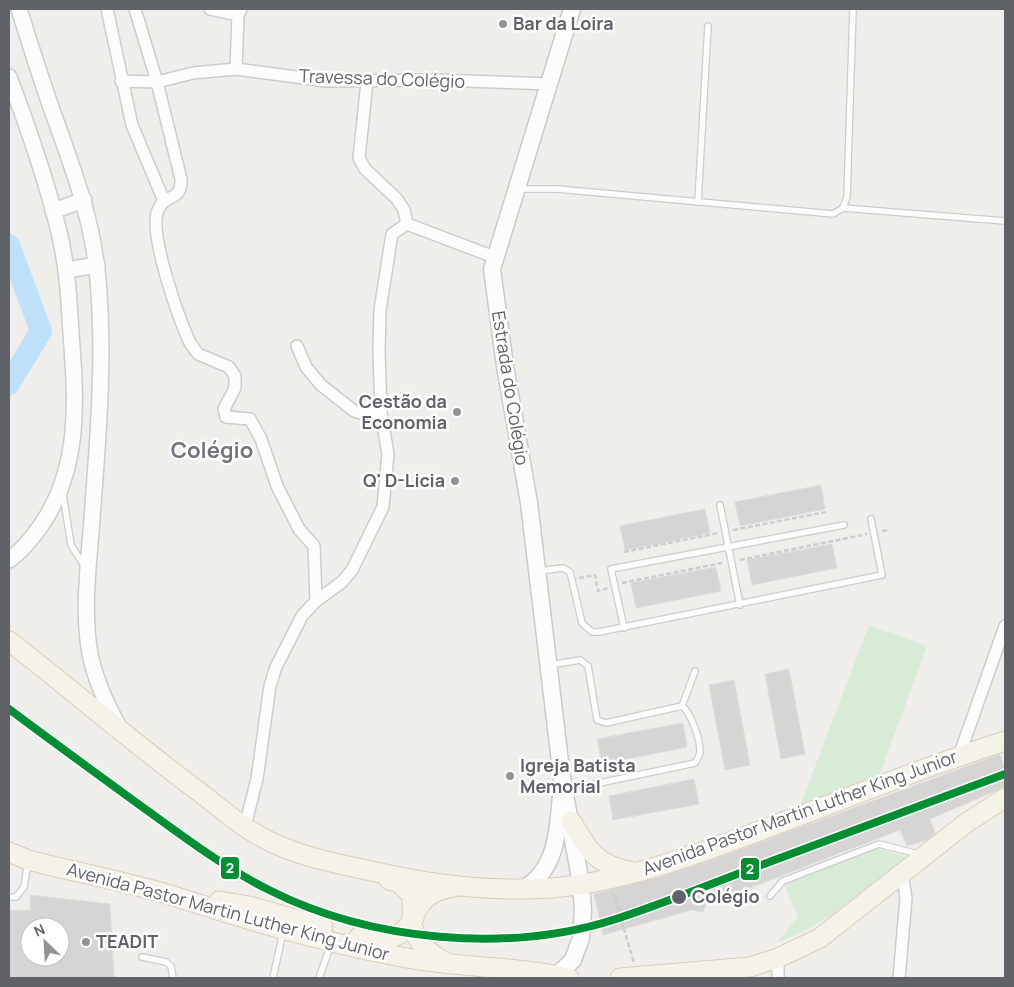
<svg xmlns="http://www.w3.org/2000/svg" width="1014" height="987" viewBox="0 0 1014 987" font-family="Manrope,sans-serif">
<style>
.green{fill:#d8ebd6}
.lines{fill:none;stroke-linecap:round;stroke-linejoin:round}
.river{stroke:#bfe0f9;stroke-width:22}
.building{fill:#d6d5d3;stroke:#deddd9;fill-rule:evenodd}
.service-casing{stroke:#cbcccc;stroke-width:8}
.minor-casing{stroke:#cbcccc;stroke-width:14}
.tertiary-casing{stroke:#cbcccc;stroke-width:18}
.secondary-casing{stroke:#cacacb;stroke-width:19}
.primary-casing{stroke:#d7ceb8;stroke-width:21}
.path{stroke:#cacfcc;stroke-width:2.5;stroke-dasharray:5 2.5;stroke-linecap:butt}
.service{stroke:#fdfcfc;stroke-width:5.5}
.minor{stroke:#fdfcfc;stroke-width:11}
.tertiary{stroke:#fdfcfc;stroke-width:15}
.secondary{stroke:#fdfcfc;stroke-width:16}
.primary{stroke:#f4f2e9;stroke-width:19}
.metro-1-casing{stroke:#fff;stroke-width:11}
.metro-1{stroke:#028f34;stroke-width:8}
.poi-dot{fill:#919496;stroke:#fff;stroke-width:2}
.stop-dot{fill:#5f6368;stroke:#fff;stroke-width:2}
.labels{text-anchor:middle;stroke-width:5;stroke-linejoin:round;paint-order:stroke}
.poi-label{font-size:18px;font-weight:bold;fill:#5f6368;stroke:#fff;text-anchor:start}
.street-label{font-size:18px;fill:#5f6368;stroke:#fff}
.stop-label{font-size:18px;font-weight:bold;fill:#5f6368;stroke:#fff;text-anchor:start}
.district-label{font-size:22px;font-weight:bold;fill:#70757a;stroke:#fff}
.line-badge{stroke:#fff;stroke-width:2}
.badge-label{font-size:14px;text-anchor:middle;font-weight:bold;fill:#fff}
</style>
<rect width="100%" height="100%" fill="#efeeea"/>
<!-- green -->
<g class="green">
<polygon points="869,625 927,646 877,782 800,806"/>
<path d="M877,848L906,857C866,888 827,925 778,942L798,917L785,887L789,883Z"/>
</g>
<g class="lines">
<!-- river -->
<polyline class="river" points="9,245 41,331 9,384"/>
</g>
<!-- building -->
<g class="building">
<polygon points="821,485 825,509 740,526 735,502"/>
<polygon points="705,509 710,533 625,550 620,526"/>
<polygon points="832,544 837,568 752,585 747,560"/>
<polygon points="716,567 721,591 636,608 631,583"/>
<polygon points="789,669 805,754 781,759 765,674"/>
<polygon points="734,680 750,765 725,770 709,685"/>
<polygon points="683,723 687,747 602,764 597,739"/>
<polygon points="1000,754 1005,769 1005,787 930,819 935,833 927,840 907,846 900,830 706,905 703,912 692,910 603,935 594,894 661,877 715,859"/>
<polygon points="694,779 699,804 613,820 609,796"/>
<path d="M30,895L110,904L114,978H9V911L31,910ZM30,927H60V957H30Z"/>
</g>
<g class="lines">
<!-- service casing -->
<g class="service-casing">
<g id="service">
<polyline points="518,189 557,189 833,214 843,208 847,197 853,9"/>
<polyline points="698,202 708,26"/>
<polyline points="843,208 1005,221"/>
<polyline points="63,494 71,545 85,567"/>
<polyline points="720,505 740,605"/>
<polyline points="539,571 563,568 570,572 582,623 592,632 599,632 882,575 871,519"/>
<polyline points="624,628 611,569 844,525"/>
<path d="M550,665L580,660L588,666L597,720L606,723L682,706C691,713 700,739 700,751C700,755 697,760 695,763L585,786"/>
<polyline points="682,706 695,671"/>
<polyline points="770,896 783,881 879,844 918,854"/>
<polyline points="9,897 16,897 24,887 28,862"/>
<polyline points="142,957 166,962 171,966 173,978"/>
<polyline points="273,978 283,932"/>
<polyline points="319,978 331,944"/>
</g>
</g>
<!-- minor casing -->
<g class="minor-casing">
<g id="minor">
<polyline points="107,9 132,125 164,201"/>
<path d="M135,9L157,82L181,179C182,202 165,193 158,210C148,233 179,319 190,343L198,354L229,367L235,376V388L224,409L226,417L250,419L261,439L277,486L299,529L314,546L316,601"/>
<polyline points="210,9 238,15"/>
<polyline points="236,69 238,15 241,9"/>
<polyline points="121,81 157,82 193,73 236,69 326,81 436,80 550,84"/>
<polyline points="367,82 359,158 365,169 397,199 404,210 407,224 494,257"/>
<polyline points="297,346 306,367 321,385 354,411 365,414 381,413"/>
<polyline points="959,756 1005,626"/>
<polyline points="245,826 257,779 270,686 276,667 302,616 316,601 342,582 352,570 383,507 388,454 381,413 379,351 380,310 392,234 407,224"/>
<polyline points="778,978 778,958"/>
<polyline points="899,978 906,898 902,873"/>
</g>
</g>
<!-- tertiary casing -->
<g class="tertiary-casing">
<g id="tertiary">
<path d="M19,9C31,47 43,86 57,124C76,177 93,223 98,280C105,359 98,439 92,518C89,562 82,610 90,654C95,680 107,705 119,727"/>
<path d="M9,77C28,127 45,176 58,228C67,263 69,298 71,333C76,400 81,466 42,524C33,537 22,551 9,560"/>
<polyline points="53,211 84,200"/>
<polyline points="67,270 97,265"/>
</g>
</g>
<!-- secondary casing -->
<g class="secondary-casing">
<g id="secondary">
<path d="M523,889C557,870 558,830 561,795"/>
<polyline points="554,978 573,960 581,938 583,910 581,884 562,778 529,503 505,366 492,269 572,9"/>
</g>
</g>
<!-- primary casing -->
<g class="primary-casing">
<g id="primary">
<path d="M9,641C71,689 131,741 194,788C216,804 237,824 261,837C295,856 338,864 376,872C433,885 492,892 551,888C623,882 695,855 762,830C843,800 923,767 1005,741"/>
<path d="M571,821C588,849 595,865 630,871"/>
<path d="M9,852L28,860C79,873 133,883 183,899C256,923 331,944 407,958C461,968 516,966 569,978"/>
<path d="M389,880L399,883L411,894C413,904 412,911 412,921C413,940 430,954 445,962"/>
<polyline points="219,901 249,906 323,927"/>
<path d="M359,937C377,943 400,940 411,922C415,917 416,910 420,905C428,893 440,889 453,887"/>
<polyline points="620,978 750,967 778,958 820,938 966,823 1005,798"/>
</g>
</g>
<!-- path -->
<g class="path">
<polyline points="733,530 826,512"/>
<polyline points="882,531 888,530"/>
<polyline points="624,552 718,533"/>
<polyline points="740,560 867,534"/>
<polyline points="579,578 595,575 598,591 608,588"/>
<polyline points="622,583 722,563"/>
<polyline points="917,812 925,804"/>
<polyline points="896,820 917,812 918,814"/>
<polyline points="613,892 634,963"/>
<polyline points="618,910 641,904"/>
</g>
<!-- service -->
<use href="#service" class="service"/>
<!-- minor -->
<use href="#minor" class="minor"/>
<!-- tertiary -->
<use href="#tertiary" class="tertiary"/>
<!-- secondary -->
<use href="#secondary" class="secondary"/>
<!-- primary -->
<use href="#primary" class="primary"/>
<!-- metro-1 casing -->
<g class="metro-1-casing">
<path id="metro-1" d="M9,709C53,742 97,774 141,806C183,836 223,867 269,890C370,941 508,954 616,919C666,903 715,882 764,864C844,834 925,804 1005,774"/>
</g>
<!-- metro-1 -->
<use href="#metro-1" class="metro-1"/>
</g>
<!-- markers -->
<g class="poi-dot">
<circle cx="503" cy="24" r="5"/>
<circle cx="457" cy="412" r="5"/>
<circle cx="455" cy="481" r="5"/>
<circle cx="510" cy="776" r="5"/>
<circle cx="86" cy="942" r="5"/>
</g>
<circle class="stop-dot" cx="679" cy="897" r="8"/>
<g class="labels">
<!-- poi labels -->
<g class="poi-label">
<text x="513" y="30">Bar da Loira</text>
<text x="447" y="408" text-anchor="end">Cestão da<tspan x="447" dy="21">Economia</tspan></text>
<text x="445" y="487" text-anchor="end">Q' D-Licia</text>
<text x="520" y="772">Igreja Batista<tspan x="520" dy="21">Memorial</tspan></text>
<text x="96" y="948">TEADIT</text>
</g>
<!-- street labels -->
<g class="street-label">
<text transform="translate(382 79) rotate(2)" y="6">Travessa do Colégio</text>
<text transform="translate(510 388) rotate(81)" y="6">Estrada do Colégio</text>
<text transform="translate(800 813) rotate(-20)" y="6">Avenida Pastor Martin Luther King Junior</text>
<text transform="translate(228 912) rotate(15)" y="6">Avenida Pastor Martin Luther King Junior</text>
</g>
<!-- stop labels -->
<g class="stop-label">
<text x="692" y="903">Colégio</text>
</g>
<!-- district labels -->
<g class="district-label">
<text x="212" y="458">Colégio</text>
</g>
</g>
<g class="line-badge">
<rect x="220" y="856" width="20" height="24" rx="5" fill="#028f34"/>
<rect x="740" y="857" width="20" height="24" rx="5" fill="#028f34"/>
</g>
<g class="badge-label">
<text x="230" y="873">2</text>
<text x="750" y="874">2</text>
</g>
<!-- border -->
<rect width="1014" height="987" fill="none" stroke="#5f6368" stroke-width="20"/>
<!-- north arrow -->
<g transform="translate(45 942) rotate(335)"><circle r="24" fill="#ffffff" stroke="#bfc1c3"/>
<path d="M0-4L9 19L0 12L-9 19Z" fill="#919496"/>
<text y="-8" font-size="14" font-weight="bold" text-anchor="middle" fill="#5f6368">N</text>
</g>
</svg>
